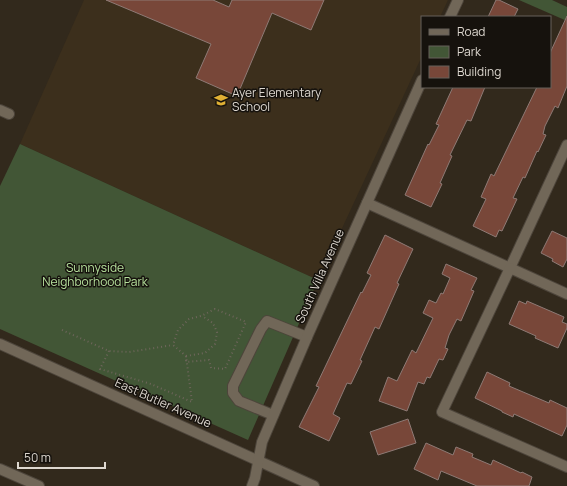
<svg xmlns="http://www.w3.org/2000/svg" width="567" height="486" viewBox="0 0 567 486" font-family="Manrope,sans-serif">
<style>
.built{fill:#3c2f1c}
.green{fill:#425636}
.building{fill:#784739;stroke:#8e7a75}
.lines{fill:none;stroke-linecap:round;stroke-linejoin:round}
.minor-casing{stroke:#4d453b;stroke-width:12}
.path{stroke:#6e665b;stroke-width:2;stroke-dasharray:1 3;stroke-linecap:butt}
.minor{stroke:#716758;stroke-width:10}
.labels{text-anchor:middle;stroke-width:3;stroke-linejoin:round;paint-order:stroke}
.poi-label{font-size:12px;fill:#ded8d0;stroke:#16120d;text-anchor:start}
.park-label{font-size:12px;fill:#b5e09c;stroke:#16120d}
.street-label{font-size:12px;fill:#ded8d0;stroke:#16120d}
</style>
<rect width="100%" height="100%" fill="#32291c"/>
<!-- built -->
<polygon class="built" points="84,0 448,0 440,17 422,17 422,56 318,280 20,144"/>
<!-- green -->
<g class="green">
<polygon points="519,0 552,0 567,7 567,21"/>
<polygon points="20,144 318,280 248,440 0,329 0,186"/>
</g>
<!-- building -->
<g class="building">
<polygon points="106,0 213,0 229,7 232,0 324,0 311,30 272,13 237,96 196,78 211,44"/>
<polygon points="496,0 499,0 518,9 514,17 488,17"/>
<polygon points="567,16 567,86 558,108 555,106 545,126 543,134 546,135 538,152 537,151 525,178 523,177 513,198 517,199 502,231 499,230 496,237 473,226 486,199 481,197 491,174 494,176 537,87 550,87 550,53"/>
<polygon points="453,87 485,87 471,121 467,120 450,155 452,156 440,183 442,184 431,207 405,195 428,144 429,145 439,125 436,124"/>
<polygon points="552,231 567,238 567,259 563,267 552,261 553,259 541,253"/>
<polygon points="385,235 413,249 397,283 399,284 379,329 375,327 360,360 362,361 351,384 347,383 333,414 340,418 329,441 299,427 319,387 316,386 361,292 362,293 371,275 367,273"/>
<polygon points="446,264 477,278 471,290 474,291 461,321 457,319 449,335 445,348 448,349 443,360 439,359 430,378 427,377 424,384 418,382 407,411 379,401 388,377 397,381 412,350 416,353 433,318 423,313 429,300 436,303 441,293 443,294 450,278 442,274"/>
<polygon points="519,301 526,304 527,301 564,317 562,322 567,324 567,328 558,348 535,338 536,336 509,324"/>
<polygon points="487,372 510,383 509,386 549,403 550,400 567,408 567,425 562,436 514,414 513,417 502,412 502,411 475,398"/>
<polygon points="408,419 416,443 378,455 370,432"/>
<polygon points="426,443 453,455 456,447 473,454 472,457 491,465 493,460 521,473 522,472 532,477 529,486 477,486 441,471 438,480 414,469"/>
</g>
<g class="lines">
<!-- minor casing -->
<g class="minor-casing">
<g id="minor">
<polyline points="450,17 458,0"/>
<polyline points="0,110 9,114"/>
<polyline points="367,203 510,268 567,145"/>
<polyline points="567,294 510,268 442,412 567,467"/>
<polyline points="0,344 314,486"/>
<polyline points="273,415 239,401 233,393 233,386 261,329 267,321 307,337"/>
<polyline points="0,469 39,486"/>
<polyline points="252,486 255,478 262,442 307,337 422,80"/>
</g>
</g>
<!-- path -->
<g class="path">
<polyline points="62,330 109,351 129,352 173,345"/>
<polyline points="109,351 100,369 151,384 192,402 186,356 173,345 178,330 189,319 201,316 215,309 246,322 225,369 211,368 209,360 186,362 186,356"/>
<polyline points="186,356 205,353 215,344 217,332 213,323 202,316"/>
</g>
<!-- minor -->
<use href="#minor" class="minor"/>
</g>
<!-- icons -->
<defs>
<g id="school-bare" transform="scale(1.08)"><path d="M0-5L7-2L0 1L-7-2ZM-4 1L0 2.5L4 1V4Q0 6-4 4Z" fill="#e0b034" stroke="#16120d" stroke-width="2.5" paint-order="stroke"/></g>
</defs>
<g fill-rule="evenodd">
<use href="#school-bare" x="221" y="100"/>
</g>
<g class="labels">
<!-- poi labels -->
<g class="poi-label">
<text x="232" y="97">Ayer Elementary<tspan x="232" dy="14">School</tspan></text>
</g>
<!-- park labels -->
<g class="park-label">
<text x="95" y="272">Sunnyside<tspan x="95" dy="14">Neighborhood Park</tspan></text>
</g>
<!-- street labels -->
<g class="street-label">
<text transform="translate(320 276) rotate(-66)" y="4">South Villa Avenue</text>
<text transform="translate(163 403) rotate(24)" y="4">East Butler Avenue</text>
</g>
</g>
<!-- legend -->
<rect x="421" y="16" width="130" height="72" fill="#16120d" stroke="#66615b"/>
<rect x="429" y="29" width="20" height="6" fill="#716758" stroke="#66615b"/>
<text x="457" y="36" font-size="12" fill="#ded8d0">Road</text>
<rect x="429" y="46" width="20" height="12" fill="#425636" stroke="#66615b"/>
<text x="457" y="56" font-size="12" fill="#ded8d0">Park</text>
<rect x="429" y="66" width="20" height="12" fill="#784739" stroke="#66615b"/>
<text x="457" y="76" font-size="12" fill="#ded8d0">Building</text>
<!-- scale -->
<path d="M18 462v6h87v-6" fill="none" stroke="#ded8d0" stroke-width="2"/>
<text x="24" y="462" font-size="12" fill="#ded8d0" stroke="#16120d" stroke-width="3" paint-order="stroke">50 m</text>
</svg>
